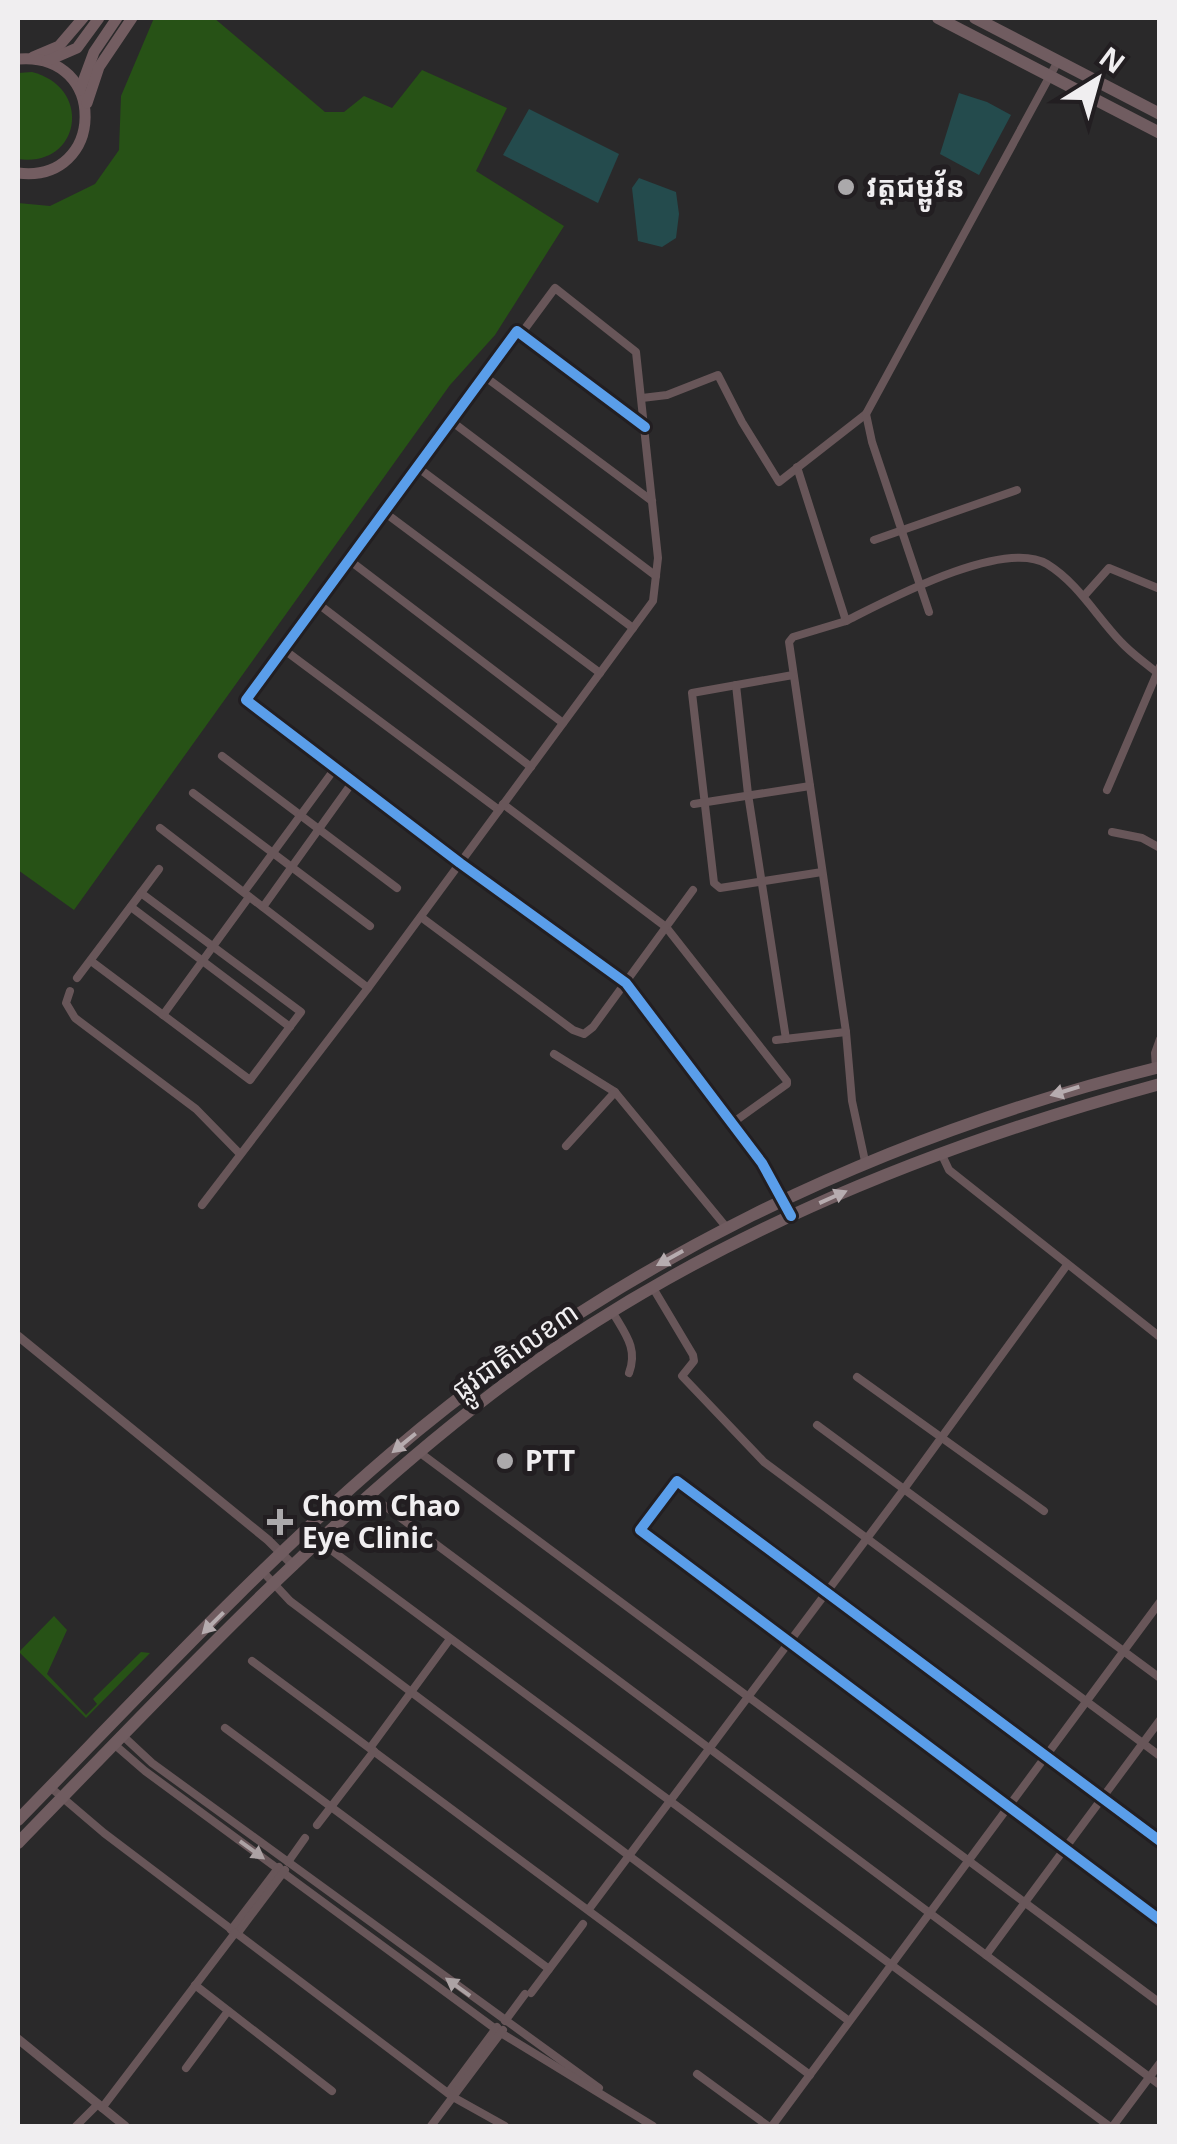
<svg xmlns="http://www.w3.org/2000/svg" width="1177" height="2144" viewBox="0 0 1177 2144" font-family="'Noto Sans','Noto Sans Khmer',sans-serif">
<style>
.green{fill:#275216}
.water{fill:#244b4d}
.lines{fill:none;stroke-linecap:round;stroke-linejoin:round}
.minor{stroke:#685659;stroke-width:8}
.tertiary{stroke:#685659;stroke-width:9}
.primary{stroke:#735d61;stroke-width:11}
.trunk{stroke:#705c60;stroke-width:12}
.cycleway-casing{stroke:#221e21;stroke-width:16}
.cycleway{stroke:#5a9eea;stroke-width:10}
.oneway{fill:#b6acaf}
.oneway2{fill:#aca2a4}
.poi-dot{fill:#aba9ab;stroke:#221e21;stroke-width:4}
.labels{text-anchor:middle;stroke-width:10;stroke-linejoin:round;paint-order:stroke}
.poi-label{font-size:28px;font-weight:bold;fill:#f0eef0;stroke:#221e21;text-anchor:start}
.street-label{font-size:28px;fill:#f0eef0;stroke:#221e21}
</style>
<rect width="100%" height="100%" fill="#2a292a"/>
<!-- green -->
<g class="green">
<polygon points="154,18 214,18 325,112 344,112 364,96 392,108 422,70 507,108 476,171 564,226 495,335 450,385 74,910 18,870 18,203 50,206 95,184 119,150 121,96"/>
<path d="M32,72C94,88 80,168 18,159V73Z"/>
<polygon points="54,1616 67,1630 47,1674 86,1715 97,1704 93,1699 141,1652 150,1653 86,1718 19,1652"/>
</g>
<!-- water -->
<g class="water">
<polygon points="959,93 987,102 1011,115 979,175 940,154"/>
<polygon points="529,109 619,154 598,203 503,155"/>
<polygon points="639,178 676,192 679,214 676,238 662,247 638,241 632,188"/>
</g>
<g class="lines">
<!-- minor -->
<g class="minor">
<polyline points="484,376 652,501"/>
<polyline points="642,398 667,395 718,375 742,422 779,482 866,414"/>
<polyline points="451,421 656,576"/>
<polyline points="645,427 517,331 246,700 460,863 626,983 762,1163 791,1216"/>
<polyline points="417,467 633,628"/>
<polyline points="797,467 846,621 793,637 789,642 846,1032 852,1101 865,1161"/>
<polyline points="384,512 600,673"/>
<polyline points="874,540 1017,490"/>
<polyline points="349,560 563,723"/>
<polyline points="1084,596 1109,568 1160,589"/>
<polyline points="317,603 531,767"/>
<polyline points="929,612 872,442 866,414 1058,61"/>
<path d="M846,621C888,600 1003,538 1047,564C1078,583 1096,616 1121,642C1131,653 1144,662 1156,672"/>
<polyline points="283,649 499,810"/>
<polyline points="793,675 692,693 714,883 720,888 822,872"/>
<polyline points="736,685 748,794 786,1039"/>
<polyline points="222,756 397,888"/>
<polyline points="1107,790 1160,666"/>
<polyline points="193,793 370,926"/>
<polyline points="503,804 666,927 787,1081 787,1084 731,1124"/>
<polyline points="694,804 810,786"/>
<polyline points="160,828 368,988"/>
<polyline points="1112,832 1142,838 1160,848"/>
<polyline points="244,892 336,767"/>
<polyline points="131,907 290,1027"/>
<polyline points="263,907 354,780"/>
<polyline points="421,917 573,1030 584,1034 593,1027 693,890"/>
<polyline points="91,961 250,1080 301,1012 141,893"/>
<polyline points="77,978 159,869"/>
<polyline points="70,991 66,1003 75,1018 196,1109 240,1154"/>
<polyline points="163,1015 249,897"/>
<polyline points="776,1040 846,1032"/>
<polyline points="554,1054 615,1092 727,1228"/>
<polyline points="1156,1068 1155,1053 1160,1039"/>
<polyline points="566,1146 615,1092"/>
<polyline points="941,1153 949,1170 1160,1337"/>
<polyline points="202,1205 368,988 653,601 658,558 636,352 555,288 521,334"/>
<polyline points="653,1288 693,1355 694,1361 682,1376 764,1462 1160,1756"/>
<path d="M613,1313C626,1335 638,1349 629,1373"/>
<polyline points="857,1377 1044,1511"/>
<polyline points="817,1425 1160,1678"/>
<polyline points="419,1452 1160,2003"/>
<polyline points="370,1495 1160,2085"/>
<polyline points="319,1541 1109,2126"/>
<polyline points="264,1573 290,1601 849,2021"/>
<polyline points="252,1661 810,2075"/>
<polyline points="225,1728 549,1969"/>
<polyline points="123,1736 152,1763 599,2088"/>
<polyline points="115,1745 145,1771 501,2033 653,2126"/>
<polyline points="370,1748 450,1639"/>
<polyline points="50,1787 104,1833 453,2097 505,2126"/>
<polyline points="317,1825 374,1751"/>
<polyline points="1160,1841 677,1481 640,1530 1160,1920"/>
<polyline points="288,1862 305,1838"/>
<polyline points="589,1909 904,1489 1067,1265"/>
<polyline points="231,1930 279,1867"/>
<polyline points="237,1934 285,1870"/>
<polyline points="986,1955 1160,1720"/>
<polyline points="195,1985 332,2091"/>
<polyline points="531,1993 583,1924"/>
<polyline points="505,2021 525,1994"/>
<polyline points="186,2068 228,2011"/>
<polyline points="697,2074 768,2126"/>
<polyline points="448,2093 497,2027"/>
<polyline points="102,2108 235,1933"/>
<polyline points="76,2126 98,2104"/>
<polyline points="431,2126 503,2030"/>
<polyline points="772,2126 1160,1602"/>
<polyline points="1113,2126 1160,2063"/>
</g>
<!-- tertiary -->
<g class="tertiary">
<polyline points="18,1336 268,1540 294,1566"/>
<polyline points="18,2039 125,2126"/>
</g>
<!-- primary -->
<g class="primary">
<polyline points="33,57 59,46 83,18"/>
<path d="M18,59C109,51 106,184 18,173"/>
<polyline points="47,61 77,48 99,18"/>
<polyline points="80,90 94,52 117,18"/>
<polyline points="87,103 99,67 132,18"/>
</g>
<!-- trunk -->
<g class="trunk">
<polyline points="938,18 1160,133"/>
<polyline points="975,18 1160,114"/>
<path d="M18,1820C139,1696 258,1567 390,1454C612,1264 876,1137 1160,1067"/>
<path d="M18,1843C169,1688 318,1527 490,1395C688,1244 921,1149 1160,1084"/>
</g>
<!-- cycleway casing -->
<g class="cycleway-casing">
<g id="cycleway">
<polyline points="645,427 517,331 246,700 460,863 626,983 762,1163 791,1216"/>
<polyline points="1160,1841 677,1481 640,1530 1160,1920"/>
</g>
</g>
<!-- cycleway -->
<use href="#cycleway" class="cycleway"/>
</g>
<!-- one-way arrows -->
<defs><path id="oneway-solid" d="M-6-.8H1V-3.2L6.5 0L1 3.2V.8H-6Z" transform="scale(2.5)"/></defs>
<g class="oneway">
<use href="#oneway-solid" transform="translate(1065 1091) rotate(163)"/>
<use href="#oneway-solid" transform="translate(833 1197) rotate(-24)"/>
<use href="#oneway-solid" transform="translate(670 1258) rotate(151)"/>
<use href="#oneway-solid" transform="translate(404 1443) rotate(141)"/>
<use href="#oneway-solid" transform="translate(213 1623) rotate(135)"/>
</g>
<g class="oneway2">
<use href="#oneway-solid" transform="translate(252 1850) rotate(36)"/>
<use href="#oneway-solid" transform="translate(458 1987) rotate(-144)"/>
</g>
<!-- markers -->
<g class="poi-dot">
<circle cx="846" cy="187" r="10"/>
<circle cx="505" cy="1461" r="10"/>
<path d="M275 1507h10v10h10v10h-10v10h-10v-10h-10v-10h10z"/>
</g>
<g class="labels">
<!-- poi labels -->
<g class="poi-label">
<text x="866" y="197">វត្តជម្ពូវ័ន</text>
<text x="525" y="1471">PTT</text>
<text x="302" y="1516">Chom Chao<tspan x="302" dy="32">Eye Clinic</tspan></text>
</g>
<!-- street labels -->
<g class="street-label">
<text transform="translate(515 1351) rotate(-35)" y="10">ផ្លូវជាតិលេខ៣</text>
</g>
</g>
<!-- border -->
<rect width="1177" height="2144" fill="none" stroke="#f0eef0" stroke-width="40"/>
<!-- north arrow -->
<g transform="translate(1097 80) rotate(37)" stroke="#221e21" stroke-width="8" paint-order="stroke">
<path d="M0-8L18 38L0 25L-18 38Z" fill="#f0eef0"/>
<text y="-15" font-size="28" font-weight="bold" text-anchor="middle" fill="#f0eef0">N</text>
</g>
</svg>
